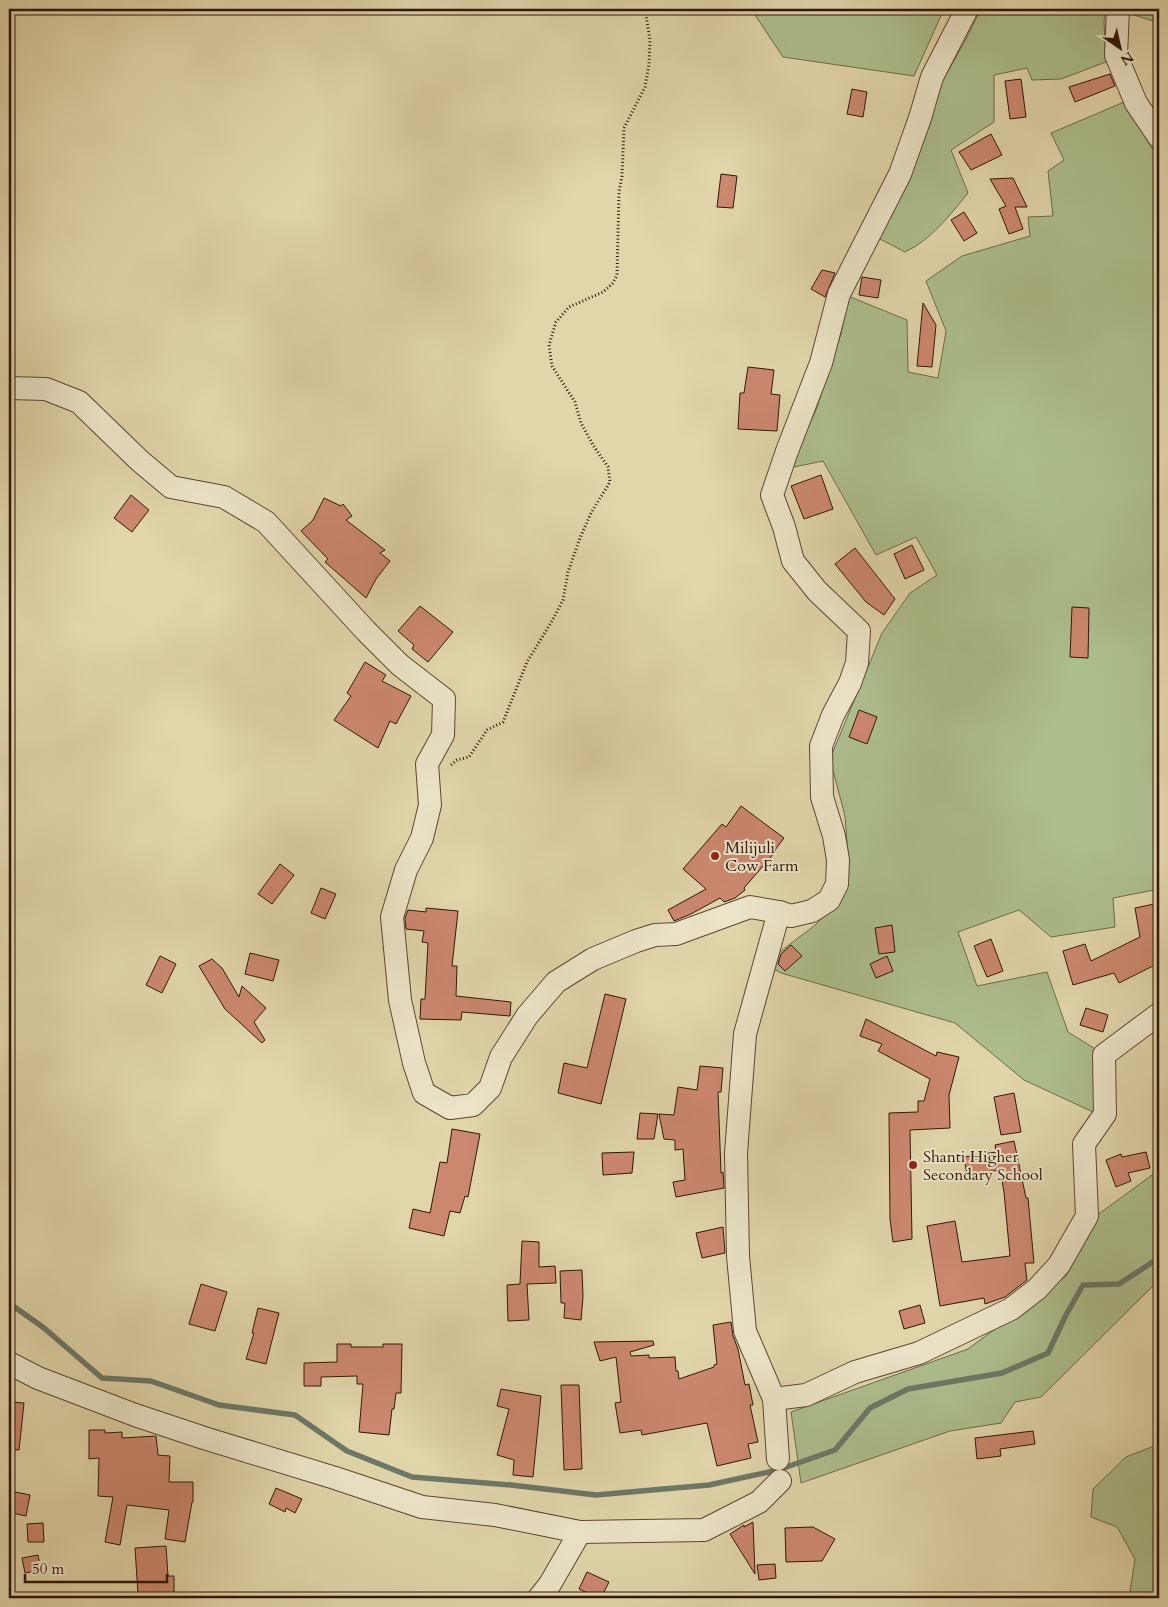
<svg xmlns="http://www.w3.org/2000/svg" width="1168" height="1607" viewBox="0 0 1168 1607" font-family="Cardo,serif">
<style>
.green{fill:#adbe8d;stroke:#6e6a4a}
.lines{fill:none;stroke-linecap:round;stroke-linejoin:round}
.stream{stroke:#6c7868;stroke-width:5.5}
.building{fill:#cc886f;stroke:#2f1607}
.minor-casing{stroke:#5c4630;stroke-width:24}
.path{stroke:#2f1607;stroke-width:3;stroke-dasharray:1 2.5;stroke-linecap:butt}
.minor{stroke:#ece4c8;stroke-width:22}
.poi-dot{fill:#8f2418;stroke:#ece4c8;stroke-width:2}
.labels{text-anchor:middle;stroke-width:4;stroke-linejoin:round;paint-order:stroke}
.poi-label{font-size:16px;fill:#2f1607;stroke:#ece4c8;text-anchor:start}
</style>
<rect width="100%" height="100%" fill="#e1d5aa"/>
<filter id="stains"><feTurbulence type="fractalNoise" baseFrequency=".004" numOctaves="4"/><feColorMatrix values="0 0 0 0 .2 0 0 0 0 .09 0 0 0 0 .02 0 0 0 .5 -.17"/></filter>
<radialGradient id="worn" r=".72"><stop offset=".6" stop-color="#630" stop-opacity="0"/><stop offset="1" stop-color="#630" stop-opacity=".3"/></radialGradient>
<!-- green -->
<g class="green">
<polygon points="751,9 944,9 914,76 783,57"/>
<path d="M981,9H1105L1104,23L1106,62L1061,79L1032,80L1027,68L994,75V122L951,150L968,193C950,215 931,240 905,252L878,238L937,90L964,43Z"/>
<polygon points="1132,9 1159,9 1159,23 1131,14"/>
<polygon points="1124,102 1159,160 1159,841 1156,843 1159,851 1159,889 1113,898 1115,927 1051,937 1019,910 958,932 977,986 1047,972 1068,1032 1110,1058 1093,1112 1024,1080 955,1023 781,973 772,968 773,957 814,926 841,900 849,870 845,816 830,759 882,633 910,593 937,575 916,537 876,555 823,461 789,468 816,410 841,334 848,296 907,320 908,372 938,378 946,331 926,281 962,256 1030,236 1028,217 1053,216 1048,171 1064,160 1051,133"/>
<polygon points="1159,1170 1159,1280 1041,1397 1015,1402 1001,1423 950,1431 801,1483 791,1412 968,1349 1066,1276 1096,1216"/>
<polygon points="1159,1444 1159,1598 1129,1598 1135,1559 1117,1527 1091,1517 1093,1489 1126,1457"/>
</g>
<g class="lines">
<!-- stream -->
<polyline class="stream" points="9,1303 44,1328 102,1378 151,1381 219,1405 295,1415 347,1451 412,1477 511,1485 596,1495 709,1485 778,1470 835,1450 870,1408 908,1389 1002,1373 1048,1353 1066,1315 1083,1285 1119,1284 1159,1258"/>
</g>
<!-- building -->
<g class="building">
<polygon points="1110,74 1115,86 1075,102 1069,87"/>
<polygon points="1021,79 1026,117 1010,119 1005,81"/>
<polygon points="852,89 867,92 863,117 847,114"/>
<polygon points="991,134 1002,155 971,170 959,152 973,144"/>
<polygon points="721,174 737,176 733,208 717,207"/>
<polygon points="1013,178 1027,207 1015,207 1023,229 1009,234 999,209 1006,206 990,179"/>
<polygon points="964,212 977,233 964,241 951,220"/>
<polygon points="822,270 835,273 825,297 811,289"/>
<polygon points="862,277 881,280 878,298 859,295"/>
<polygon points="923,303 936,325 932,367 917,366"/>
<polygon points="748,367 774,370 771,394 780,395 777,431 738,429 740,393 744,393"/>
<polygon points="821,475 833,509 804,519 791,486"/>
<polygon points="131,495 149,510 132,532 114,518"/>
<polygon points="324,498 341,506 343,504 352,516 346,520 385,550 380,553 390,561 376,579 366,598 325,562 328,559 301,531 313,520"/>
<polygon points="912,545 924,570 905,579 894,554"/>
<polygon points="855,548 895,599 884,615 866,602 835,564"/>
<polygon points="420,606 453,632 428,662 412,649 414,645 398,631"/>
<polygon points="1072,607 1089,608 1088,658 1070,657"/>
<polygon points="365,662 386,675 382,681 411,696 396,724 390,721 378,748 334,720 351,696 347,693"/>
<polygon points="859,710 877,717 867,744 849,737"/>
<polygon points="741,806 784,838 775,850 776,851 744,888 745,890 735,898 724,902 720,898 691,914 674,921 668,910 706,889 683,869 722,824 726,827"/>
<polygon points="280,864 294,875 272,904 258,894"/>
<polygon points="321,888 336,894 325,919 311,913"/>
<polygon points="1159,903 1159,963 1119,983 1114,973 1073,985 1063,951 1085,944 1091,961 1140,937 1135,908"/>
<polygon points="426,908 458,911 452,966 457,966 456,996 511,1002 510,1016 462,1012 461,1020 420,1019 421,999 425,999 428,943 422,942 424,931 406,929 405,918 408,910 426,912"/>
<polygon points="892,925 895,952 879,954 875,928"/>
<polygon points="991,939 1003,971 987,977 974,946"/>
<polygon points="791,945 802,956 785,971 778,964 781,954"/>
<polygon points="250,953 279,960 273,981 245,974"/>
<polygon points="160,956 176,964 162,993 146,985"/>
<polygon points="887,956 893,971 876,978 870,964"/>
<polygon points="212,959 222,968 239,997 242,986 266,1008 254,1022 265,1040 262,1043 225,1009 199,966"/>
<polygon points="605,994 626,999 601,1104 558,1093 564,1063 587,1068"/>
<polygon points="1086,1008 1108,1015 1103,1032 1080,1025"/>
<polygon points="866,1019 936,1056 937,1052 959,1057 949,1095 950,1128 910,1130 912,1239 893,1242 890,1219 889,1113 918,1112 918,1101 924,1101 930,1079 878,1051 882,1044 860,1036"/>
<polygon points="700,1066 723,1068 721,1092 718,1092 721,1173 723,1172 724,1188 676,1197 673,1182 685,1180 683,1149 675,1150 675,1140 664,1139 659,1114 674,1115 678,1087 697,1090"/>
<polygon points="1014,1093 1021,1132 1001,1135 994,1097"/>
<polygon points="640,1113 658,1114 654,1139 637,1139"/>
<polygon points="452,1129 480,1134 468,1197 465,1196 460,1213 450,1211 444,1236 409,1228 413,1209 430,1213 440,1162 447,1163"/>
<polygon points="1014,1141 1026,1198 1028,1198 1034,1263 1025,1263 1027,1280 1005,1297 985,1304 984,1298 940,1306 927,1226 955,1221 962,1262 1010,1256 1004,1192 1000,1170 967,1175 964,1157 996,1152 995,1145"/>
<polygon points="634,1152 632,1173 603,1175 602,1153"/>
<polygon points="1146,1152 1150,1168 1128,1173 1131,1181 1116,1187 1106,1160 1121,1154 1122,1157"/>
<polygon points="723,1227 725,1253 702,1258 696,1233"/>
<polygon points="522,1241 539,1242 539,1267 555,1266 556,1283 527,1284 529,1320 508,1321 507,1285 520,1284"/>
<polygon points="582,1270 583,1297 581,1320 564,1318 565,1303 561,1303 560,1271"/>
<polygon points="201,1284 227,1292 215,1331 189,1324"/>
<polygon points="920,1305 925,1323 904,1329 899,1311"/>
<polygon points="258,1308 279,1313 266,1364 246,1359 254,1333 252,1333"/>
<polygon points="731,1322 733,1336 738,1349 745,1385 749,1384 753,1405 750,1405 758,1442 748,1444 751,1458 717,1466 707,1423 642,1435 641,1430 620,1433 615,1403 621,1402 616,1357 600,1361 594,1342 653,1341 654,1345 630,1352 631,1356 649,1355 649,1358 675,1357 676,1371 678,1371 679,1379 714,1367 714,1365 717,1364 713,1325"/>
<polygon points="337,1344 351,1344 351,1347 383,1347 383,1344 402,1344 401,1393 396,1393 394,1409 392,1409 389,1435 359,1432 363,1384 357,1384 357,1376 321,1377 321,1386 304,1386 304,1363 337,1362"/>
<polygon points="561,1385 579,1385 582,1469 564,1470"/>
<polygon points="501,1389 541,1396 533,1477 513,1475 514,1460 497,1455 509,1409 497,1406"/>
<polygon points="9,1402 24,1403 19,1450 9,1449"/>
<polygon points="89,1430 105,1430 105,1433 122,1432 122,1438 156,1436 158,1455 170,1456 169,1482 193,1482 193,1502 192,1502 185,1542 165,1539 169,1510 127,1505 120,1545 105,1542 113,1497 98,1496 99,1458 89,1459"/>
<polygon points="1033,1431 1035,1444 1000,1449 1001,1456 977,1459 975,1438"/>
<polygon points="276,1488 302,1499 295,1513 286,1508 285,1512 269,1504"/>
<polygon points="15,1492 30,1495 26,1516 12,1513"/>
<polygon points="753,1522 755,1574 730,1534 744,1525 744,1527"/>
<polygon points="43,1523 44,1542 28,1542 27,1524"/>
<polygon points="813,1527 835,1539 822,1561 786,1562 785,1528"/>
<polygon points="166,1546 168,1576 174,1576 174,1593 138,1594 135,1548"/>
<polygon points="38,1555 41,1570 25,1573 22,1558"/>
<polygon points="775,1564 776,1578 759,1580 757,1565"/>
<polygon points="587,1572 609,1582 601,1598 598,1598 579,1589"/>
</g>
<g class="lines">
<!-- minor casing -->
<g class="minor-casing">
<g id="minor">
<polyline points="1118,9 1116,55 1136,103 1159,137"/>
<polyline points="9,388 46,389 79,402 140,461 171,487 224,497 266,522 366,631 400,665 444,699 443,735 427,764 430,805 422,838 406,870 392,917 400,1000 414,1063 424,1093 450,1108 473,1105 490,1088 501,1057 527,1016 556,982 593,959 636,941 655,935 676,934 750,907 779,912 791,916 812,911 829,900 837,884 838,860 834,836 822,797 821,746 833,715 850,683 857,663 859,631 817,591 793,561 784,527 772,495 787,451 821,363 839,294 900,174 920,118 932,77 967,9"/>
<polyline points="9,1363 38,1378 135,1415 204,1438 335,1478 422,1507 495,1515 580,1532 704,1530 759,1502 780,1481"/>
<polyline points="774,1399 745,1331 738,1256 736,1153 745,1034 779,912"/>
<polyline points="778,1459 774,1399 806,1395 855,1372 919,1353 1011,1309 1037,1289 1059,1265 1087,1216 1084,1144 1105,1114 1104,1055 1159,1014"/>
<polyline points="539,1598 550,1584 580,1532"/>
</g>
</g>
<!-- path -->
<polyline class="path" points="451,765 457,760 469,757 487,730 503,722 527,662 552,621 563,600 568,572 580,538 591,513 610,482 608,467 593,445 581,423 575,402 552,366 549,345 556,322 569,307 603,292 613,283 617,275 619,192 622,176 624,128 645,87 649,64 650,40 645,9"/>
<!-- minor -->
<use href="#minor" class="minor"/>
</g>
<!-- markers -->
<g class="poi-dot">
<circle cx="715" cy="856" r="5"/>
<circle cx="913" cy="1165" r="5"/>
</g>
<g class="labels">
<!-- poi labels -->
<g class="poi-label">
<text x="725" y="853">Milijuli<tspan x="725" dy="18">Cow Farm</tspan></text>
<text x="923" y="1162">Shanti Higher<tspan x="923" dy="18">Secondary School</tspan></text>
</g>
</g>
<!-- margin -->
<rect width="1168" height="1607" fill="none" stroke="#e1d5aa" stroke-width="30"/>
<rect x="10" y="10" width="1148" height="1587" fill="none" stroke="#2f1607" stroke-width="2.5"/>
<rect x="15" y="15" width="1138" height="1577" fill="none" stroke="#2f1607"/>
<!-- north arrow -->
<g transform="translate(1120 48) rotate(146)" stroke="#ece4c8" stroke-width="4" paint-order="stroke">
<path d="M0-4L9 19L0 12L-9 19Z" fill="#2f1607"/>
<text y="-8" font-size="14" font-weight="bold" text-anchor="middle" fill="#2f1607">N</text>
</g>
<!-- scale -->
<path d="M25 1574v8h142v-8" fill="none" stroke="#2f1607" stroke-width="2.5"/>
<text x="32" y="1574" font-size="15" fill="#2f1607" stroke="#ece4c8" stroke-width="4" paint-order="stroke">50 m</text>
<rect width="100%" height="100%" filter="url(#stains)"/>
<rect width="100%" height="100%" fill="url(#worn)"/>
</svg>
